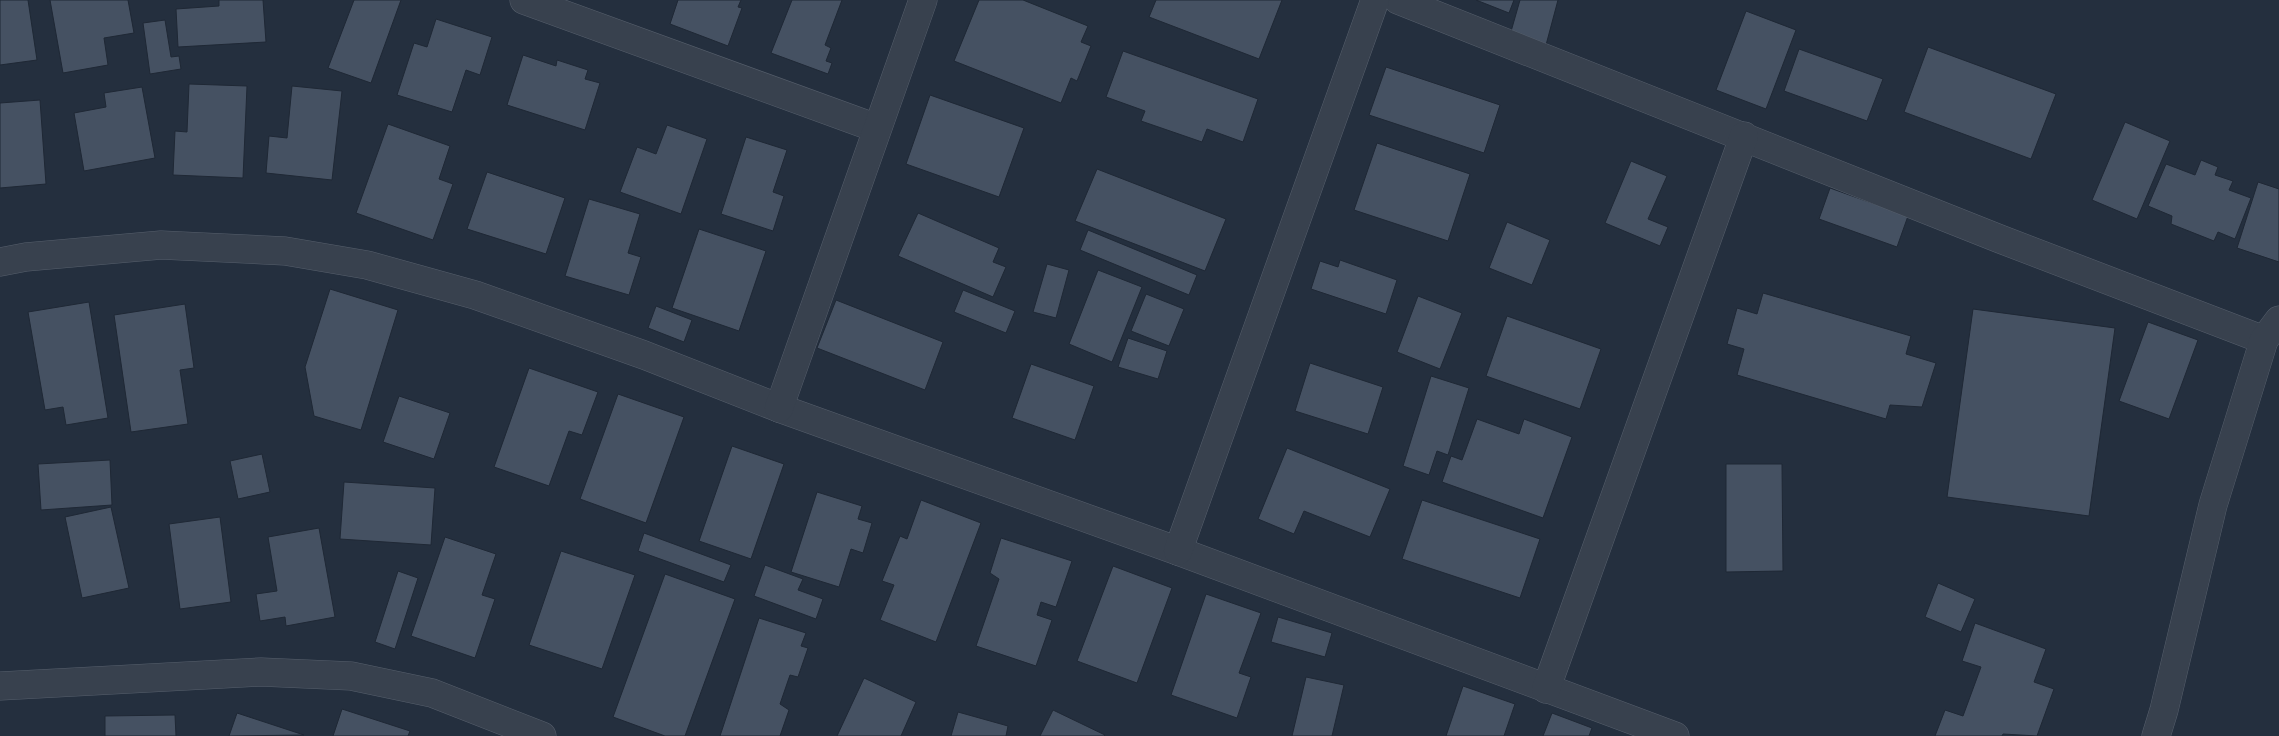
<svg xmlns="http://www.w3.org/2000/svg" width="2279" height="736" viewBox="0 0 2279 736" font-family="Ubuntu,sans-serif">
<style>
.building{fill:#455162;stroke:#1f2835}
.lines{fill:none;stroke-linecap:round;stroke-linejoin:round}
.street-casing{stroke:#565f6c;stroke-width:29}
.street{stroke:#38414e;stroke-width:28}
</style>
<rect width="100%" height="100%" fill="#242f3e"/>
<!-- building -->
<g class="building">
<polygon points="0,0 28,0 37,60 0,65"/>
<polygon points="50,0 128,0 134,33 104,38 108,65 63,73"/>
<polygon points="219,0 263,0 266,42 178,47 176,9 219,6"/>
<polygon points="354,0 401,0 371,83 328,68"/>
<polygon points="678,0 741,0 738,7 742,8 728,46 670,24"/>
<polygon points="792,0 842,0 825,45 831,48 826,61 832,63 828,74 771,53"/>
<polygon points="979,0 1023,0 1088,26 1081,42 1091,46 1077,81 1071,78 1061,103 954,61"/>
<polygon points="1156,0 1282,0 1259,59 1149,17"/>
<polygon points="1476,0 1514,0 1509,13"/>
<polygon points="1520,0 1558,0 1546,45 1510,35"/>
<polygon points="1746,11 1796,30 1766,109 1716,90"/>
<polygon points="436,19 492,37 480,75 466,70 452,112 397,95 414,43 427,47"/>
<polygon points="165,20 171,57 179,56 181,69 150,74 143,23"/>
<polygon points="1928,47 2056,94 2031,159 1904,112"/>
<polygon points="1799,49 1883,79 1867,121 1784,91"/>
<polygon points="1123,51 1258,99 1243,142 1207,129 1202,142 1141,121 1145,111 1106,97"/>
<polygon points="523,55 556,66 557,60 588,70 585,79 600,83 585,130 507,105"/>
<polygon points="1386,67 1500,105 1484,153 1369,115"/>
<polygon points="189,84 247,86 243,178 173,175 175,131 187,132"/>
<polygon points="292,86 342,91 332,180 266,173 269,136 287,138"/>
<polygon points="142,87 155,158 84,171 74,113 106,107 104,93"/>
<polygon points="930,95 1024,128 999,197 906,164"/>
<polygon points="40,100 46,184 0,188 0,103"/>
<polygon points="2125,122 2170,141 2137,219 2092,200"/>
<polygon points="388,124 450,146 439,179 453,184 433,240 356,213"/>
<polygon points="667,125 707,139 681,214 620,192 637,147 656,154"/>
<polygon points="746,137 787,150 773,192 784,196 773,231 721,214"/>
<polygon points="1377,143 1470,174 1448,241 1354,210"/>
<polygon points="2201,160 2218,167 2215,175 2233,181 2229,190 2251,198 2235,239 2218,232 2214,241 2171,224 2172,216 2148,206 2166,164 2195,175"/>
<polygon points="1631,161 1667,176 1648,219 1668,227 1660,246 1605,223"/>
<polygon points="1097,169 1226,219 1205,271 1075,221"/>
<polygon points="487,172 565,198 546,254 467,229"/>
<polygon points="2258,182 2279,189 2279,262 2237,248"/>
<polygon points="1830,188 1908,216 1897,247 1819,219"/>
<polygon points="589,199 640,214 628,253 641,257 629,295 565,276"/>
<polygon points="918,213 999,248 993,262 1006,267 993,297 898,256"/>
<polygon points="1507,222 1550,240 1532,285 1489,268"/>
<polygon points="699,229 766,251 739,331 672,308"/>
<polygon points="1088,230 1197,275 1189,295 1080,250"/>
<polygon points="1340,260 1397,280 1386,314 1311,289 1320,261 1338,267"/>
<polygon points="1047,264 1069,270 1056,318 1033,312"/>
<polygon points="1098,270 1142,287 1112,362 1069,344"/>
<polygon points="330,289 398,310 361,430 314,416 305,367"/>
<polygon points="963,290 1015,311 1006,333 954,312"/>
<polygon points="1763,293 1911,336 1906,354 1936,363 1922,407 1890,405 1886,419 1737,375 1744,349 1727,344 1737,308 1757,314"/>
<polygon points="1146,294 1184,309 1169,346 1131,331"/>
<polygon points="1418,296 1462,313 1440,369 1397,352"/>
<polygon points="836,300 943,342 925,390 817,348"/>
<polygon points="89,302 108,418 66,425 63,407 45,410 28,312"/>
<polygon points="185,304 194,368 180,370 188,424 131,432 114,315"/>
<polygon points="656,306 692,320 684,342 648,328"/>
<polygon points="1973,309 2115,328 2089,516 1947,497"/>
<polygon points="1507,316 1601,349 1580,409 1486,376"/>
<polygon points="2148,322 2198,340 2169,419 2119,401"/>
<polygon points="1128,338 1167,351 1158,379 1118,367"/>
<polygon points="1310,363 1383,387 1368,434 1295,411"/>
<polygon points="1031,364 1094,386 1075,440 1012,418"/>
<polygon points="529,368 598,392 582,435 569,431 549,486 494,467"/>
<polygon points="1431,376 1469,388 1448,455 1437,451 1429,475 1403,466"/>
<polygon points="618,394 684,417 646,523 580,499"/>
<polygon points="399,396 450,413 434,459 383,442"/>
<polygon points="1477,419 1519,434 1524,419 1572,437 1543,518 1442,482 1451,456 1462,460"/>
<polygon points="732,446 784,464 751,559 699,541"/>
<polygon points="1287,448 1390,489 1370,537 1304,511 1294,534 1258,519"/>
<polygon points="262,454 270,492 238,499 230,461"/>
<polygon points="110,460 112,505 41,510 38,464"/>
<polygon points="1726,464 1782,464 1783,571 1726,572"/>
<polygon points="344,482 435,488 431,545 340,539"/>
<polygon points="817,492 862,506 858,519 872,523 863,553 851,549 839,587 791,572"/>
<polygon points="921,500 981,523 936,642 880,620 894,585 882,581 900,536 907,539"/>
<polygon points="1422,500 1540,539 1520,598 1402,559"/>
<polygon points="111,507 129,588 82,598 65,517"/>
<polygon points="220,517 231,602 180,609 169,524"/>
<polygon points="319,528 335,617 286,626 285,617 260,621 256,594 277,591 268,537"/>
<polygon points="644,533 731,565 724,582 638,551"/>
<polygon points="445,537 496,554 482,595 495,599 475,658 411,636"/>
<polygon points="1001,538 1072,561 1056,607 1041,602 1037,615 1052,620 1036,666 976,646 999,579 990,573"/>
<polygon points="561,551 635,575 602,669 529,645"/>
<polygon points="765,565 803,579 798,590 823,599 816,619 754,596"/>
<polygon points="1113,566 1172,588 1137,683 1077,661"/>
<polygon points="398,571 418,578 395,649 375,642"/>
<polygon points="665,574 735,599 685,736 665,736 613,717"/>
<polygon points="1938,583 1975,599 1961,632 1925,617"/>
<polygon points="1206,594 1261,613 1239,673 1251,677 1237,718 1171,695"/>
<polygon points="1278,617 1332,633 1325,657 1271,642"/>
<polygon points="759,618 806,633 801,646 808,648 798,677 790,675 780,704 789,710 780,736 720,736"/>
<polygon points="1975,623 2046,649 2034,682 2054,689 2037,736 2003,734 2002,736 1935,736 1945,710 1963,716 1981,667 1962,661"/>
<polygon points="1306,677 1344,685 1332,736 1292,736"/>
<polygon points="864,678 916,702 901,736 837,736"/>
<polygon points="1463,686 1515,704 1504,736 1446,736"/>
<polygon points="342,709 410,731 408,736 333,736"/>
<polygon points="1053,710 1105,735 1104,736 1040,736"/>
<polygon points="958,712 1008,726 1006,736 951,736"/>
<polygon points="237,713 304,735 229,736"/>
<polygon points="1552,713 1592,728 1589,736 1543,736"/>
<polygon points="175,715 176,736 105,736 105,716"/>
</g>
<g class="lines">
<!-- street casing -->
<g class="street-casing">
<g id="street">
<polyline points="524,0 876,128"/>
<polyline points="1398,0 2000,239 2264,340"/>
<polyline points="0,262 26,257 161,245 285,251 367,265 475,295 644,355 779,408 1178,551 1675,736"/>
<polyline points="779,408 923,0"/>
<polyline points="1178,551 1375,0"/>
<polyline points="0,686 261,672 351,676 432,693 542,736"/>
<polyline points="1546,689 1744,136"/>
<polyline points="2156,736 2164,710 2213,505 2264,340 2279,320"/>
</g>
</g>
<!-- street -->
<use href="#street" class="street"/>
</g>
</svg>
